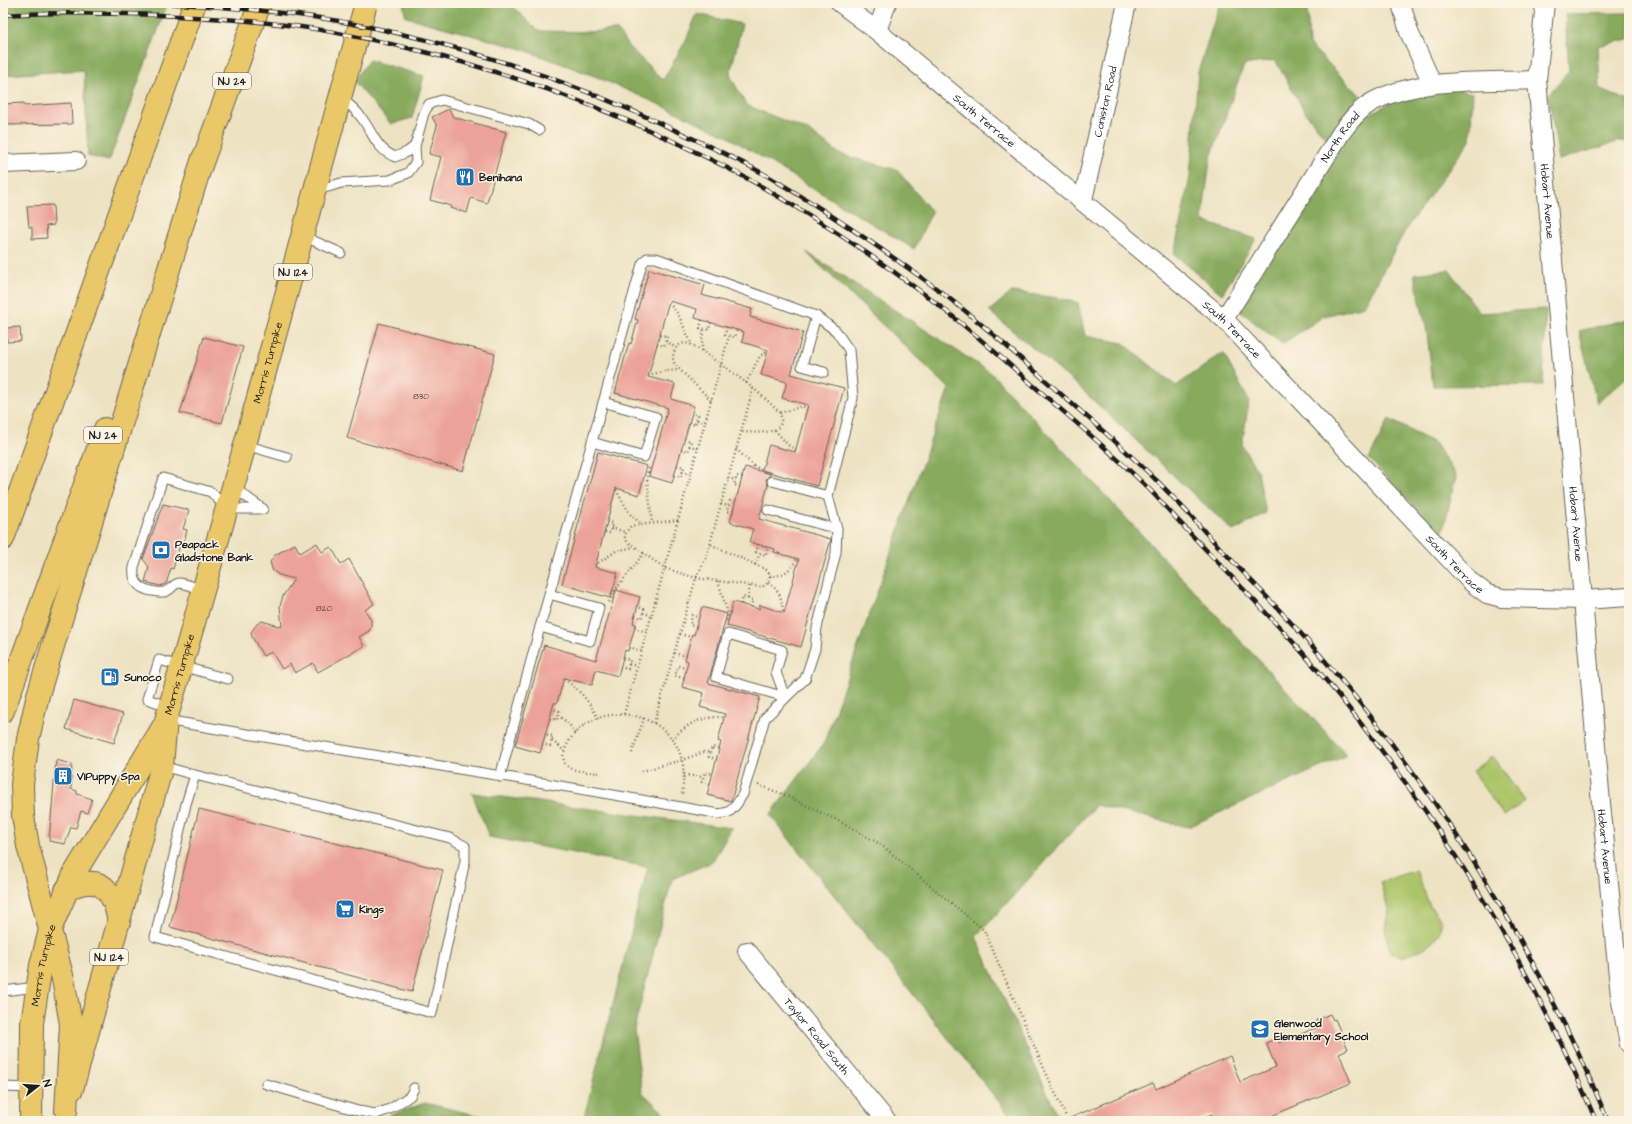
<svg xmlns="http://www.w3.org/2000/svg" width="1632" height="1124" viewBox="0 0 1632 1124" font-family="'Architects Daughter',sans-serif">
<style>
.green{fill:#abc469;stroke:#647042}
.forest{fill:#88aa5d;stroke:#52633c}
.building{fill:#eca299}
.lines{fill:none;stroke-linecap:round;stroke-linejoin:round}
.lane-casing{stroke:#656256;stroke-width:11}
.street-casing{stroke:#656256;stroke-width:20}
.primary-casing{stroke:#656256;stroke-width:24}
.highway-casing{stroke:#656256;stroke-width:24}
.path{stroke:#656256;stroke-width:2.5;stroke-dasharray:1 3;stroke-linecap:butt}
.lane{stroke:#fff;stroke-width:9}
.street{stroke:#fff;stroke-width:18}
.primary{stroke:#eac769;stroke-width:22}
.highway{stroke:#eac769;stroke-width:22}
.rail-casing{stroke:#1c1c1c;stroke-width:4.5}
.rail{stroke:#fcf5e5;stroke-width:3;stroke-dasharray:9;stroke-linecap:butt}
.labels{text-anchor:middle;stroke-width:3;stroke-linejoin:round;paint-order:stroke}
.number-label{font-size:9px;fill:#503e3b}
.shield{fill:#fcf5e5;stroke:#5f5d58;stroke-width:1}
.shield-label{font-size:10px;font-weight:bold;fill:#1c1c1c}
.street-label{font-size:11px;fill:#1c1c1c;stroke:#fcf5e5}
.poi-label{font-size:11px;font-weight:bold;fill:#1c1c1c;stroke:#fcf5e5;text-anchor:start}
</style>
<rect width="100%" height="100%" fill="#fcf5e5"/>
<filter id="ink" filterUnits="userSpaceOnUse"><feTurbulence type="fractalNoise" baseFrequency=".025" numOctaves="2"/><feDisplacementMap in="SourceGraphic" scale="8" xChannelSelector="R" yChannelSelector="G"/><feConvolveMatrix kernelMatrix="1 2 1 2 8 2 1 2 1" color-interpolation-filters="sRGB"/></filter>
<filter id="wash" filterUnits="userSpaceOnUse"><feTurbulence type="fractalNoise" baseFrequency=".012" numOctaves="4" result="noise"/><feDisplacementMap in="SourceGraphic" scale="16" xChannelSelector="R" yChannelSelector="G"/><feGaussianBlur stdDeviation="0.9" result="paint"/><feColorMatrix in="noise" values="0 0 0 0 0 0 0 0 0 0 0 0 0 0 0 0 0 1.4 0 .05"/><feComposite in="paint" operator="in"/></filter>
<g filter="url(#wash)">
<rect width="100%" height="100%" fill="#ede3c3"/>
<!-- green -->
<g class="green">
<polygon points="1493,756 1525,801 1504,816 1472,771"/>
<path d="M1416,870L1430,907L1442,920C1441,924 1440,929 1439,933C1433,947 1414,953 1401,957L1391,953C1386,937 1382,928 1389,913L1380,882Z"/>
</g>
<!-- forest -->
<g class="forest">
<polygon points="3,3 168,3 109,161 88,156 84,70 3,75"/>
<polygon points="403,3 509,3 538,31 586,32 617,30 628,46 663,80 685,42 697,14 742,24 730,75 746,105 809,131 840,154 897,170 932,212 914,249 725,135 663,106 597,77 519,48 406,17"/>
<polygon points="1220,3 1307,3 1309,44 1360,95 1327,140 1305,112 1275,60 1244,65 1210,160 1202,221 1256,239 1222,294 1174,254 1190,177 1198,72"/>
<polygon points="1629,13 1629,39 1598,46 1600,90 1629,101 1629,142 1620,141 1559,160 1548,95 1569,71 1565,14"/>
<polygon points="369,60 424,76 412,118 391,124 354,81"/>
<polygon points="1447,88 1473,93 1470,140 1406,229 1364,306 1324,316 1282,344 1240,311 1262,268 1354,123 1395,100"/>
<polygon points="806,252 991,373 1347,755 1188,827 1096,805 976,937 1060,1121 1014,1121 770,815 824,743 949,388"/>
<polygon points="1449,270 1480,313 1546,309 1543,385 1433,386 1427,332 1414,274"/>
<polygon points="1012,292 1058,298 1078,303 1085,336 1123,343 1176,386 1223,353 1249,401 1242,445 1258,472 1266,513 1233,531 1078,386 989,311"/>
<polygon points="1629,319 1629,375 1597,403 1579,331"/>
<polygon points="1389,419 1436,444 1456,476 1442,535 1369,459"/>
<polygon points="472,793 732,828 712,862 672,879 634,1029 642,1092 672,1121 583,1121 648,867 489,837"/>
<polygon points="425,1103 501,1121 374,1121"/>
</g>
<g id="blocks">
<!-- building -->
<g class="building">
<polygon points="24,103 24,106 71,103 72,124 3,125 3,104"/>
<polygon points="449,109 453,117 506,132 487,203 471,198 467,213 450,208 451,206 430,200 441,157 429,154 437,126 432,117"/>
<polygon points="53,205 54,225 46,226 47,238 32,239 32,227 29,227 27,206"/>
<polygon points="649,269 705,285 702,295 752,309 750,317 803,332 791,374 844,388 817,486 762,470 769,445 795,452 808,405 782,398 787,382 761,375 768,350 742,342 744,332 695,318 697,309 669,301 648,377 675,384 671,399 694,406 672,483 649,476 668,408 615,393 629,343 631,344 638,320 635,319"/>
<polygon points="379,323 495,354 463,471 347,438"/>
<polygon points="20,327 21,341 7,342 6,328"/>
<polygon points="204,337 243,347 222,423 180,413"/>
<polygon points="598,452 647,466 639,495 616,488 595,567 618,573 610,598 562,584"/>
<polygon points="745,467 771,474 766,479 768,485 759,519 831,539 801,647 727,626 733,602 759,609 760,605 784,613 799,559 774,552 775,549 749,542 753,529 730,522"/>
<polygon points="163,504 189,510 183,529 187,530 183,546 180,545 173,569 171,568 166,584 160,586 145,582 149,567 143,559"/>
<polygon points="317,543 322,552 331,547 341,564 349,559 374,604 365,610 371,620 371,627 369,631 359,637 364,646 318,672 313,663 295,673 290,664 282,669 272,652 263,656 252,637 251,632 257,624 262,621 282,627 280,606 283,596 294,579 279,575 273,571 270,562 272,559 275,555 295,544 300,553"/>
<polygon points="616,590 640,597 633,623 636,624 628,651 625,650 618,676 596,670 592,685 564,678 557,703 554,703 540,753 515,746 544,645 596,660"/>
<polygon points="702,607 727,614 708,683 760,697 731,801 707,795 721,742 718,741 725,714 700,707 704,693 682,687 688,661 685,660 692,634 694,635"/>
<polygon points="74,700 123,714 114,743 66,729"/>
<polygon points="56,760 72,764 71,789 77,791 77,794 92,799 87,813 81,811 76,828 71,827 65,844 49,841"/>
<polygon points="199,809 443,870 412,992 170,927"/>
<polygon points="1330,1014 1333,1020 1335,1019 1348,1049 1339,1053 1351,1083 1259,1121 1215,1121 1212,1114 1194,1121 1063,1121 1153,1083 1156,1089 1230,1056 1240,1082 1276,1067 1266,1043 1277,1038 1279,1043 1318,1027 1316,1020"/>
</g>
</g>
</g>
<g filter="url(#ink)">
<use href="#blocks" fill-opacity="0" stroke="#656256" stroke-width="1"/>
<g class="lines">
<!-- lane casing -->
<g class="lane-casing">
<g id="lane">
<path d="M341,98C349,104 355,109 361,117C374,134 375,148 395,157L407,152L415,146"/>
<polyline points="315,191 341,183 390,180 408,173 416,162 415,146 424,113 429,104 442,100 529,124 539,130"/>
<polyline points="303,236 341,253"/>
<polyline points="816,316 802,366 824,372"/>
<polyline points="592,442 644,457 656,417 603,402"/>
<polyline points="245,445 287,457"/>
<polyline points="772,481 828,496"/>
<polyline points="233,487 263,509"/>
<polyline points="768,510 837,529"/>
<path d="M204,591C197,588 188,584 180,583C173,583 171,591 164,592C160,593 156,592 152,591C139,589 132,581 134,567L163,478L211,492L227,509H263"/>
<polyline points="540,627 590,641 599,608 549,594"/>
<polygon points="728,634 782,650 776,672 785,697 716,677"/>
<polyline points="171,707 147,699 159,660 228,679"/>
<path d="M166,720C350,753 535,779 719,814L729,812L736,805L743,794L765,718L805,679L815,649L817,628L836,553L837,529L828,496L853,398L849,350L836,331L816,316L656,258H647L642,264L540,627L500,777"/>
<polyline points="162,766 195,775 186,804 155,937 432,1013 465,861 465,846 450,838 195,775"/>
<polyline points="3,991 37,987"/>
<polyline points="266,1084 358,1111 376,1114 390,1109 410,1096 414,1088"/>
<polyline points="3,1087 32,1088"/>
</g>
</g>
<!-- street casing -->
<g class="street-casing">
<g id="street">
<path id="s1" d="M840,3L877,31L1224,319L1471,582L1487,594L1502,598L1583,600L1629,597"/>
<polyline points="1401,3 1409,32 1432,83"/>
<path id="s2" d="M1545,3L1537,80L1601,803L1620,996L1629,1044"/>
<polyline points="877,31 887,3"/>
<polyline points="3,164 76,161"/>
<path id="s3" d="M1083,200L1127,3"/>
<path id="s4" d="M1224,319L1341,133C1350,121 1360,108 1374,101C1422,77 1484,82 1537,80"/>
<path id="s5" d="M747,951L887,1121"/>
</g>
</g>
<!-- primary casing -->
<g class="primary-casing">
<g id="primary">
<path d="M66,890C73,887 79,883 87,883C109,880 116,905 119,922"/>
<path id="s6" d="M72,1089L162,766L166,720L245,445L366,3"/>
<path id="s7" d="M31,1121L32,1023L41,965L50,930L74,874L163,727"/>
</g>
</g>
<!-- highway casing -->
<g class="highway-casing">
<g id="highway">
<polyline points="199,171 260,3"/>
<polyline points="3,539 195,3"/>
<polyline points="3,711 105,429"/>
<polyline points="66,1111 71,1024 63,979 28,846 23,816 22,784 28,739 38,695 203,158"/>
</g>
</g>
<!-- path -->
<g class="path">
<polyline points="669,303 678,314 692,345"/>
<polyline points="702,320 700,328 709,330 711,322"/>
<polyline points="727,327 725,335 735,337 737,330"/>
<polyline points="666,341 676,348"/>
<polyline points="657,344 664,346 667,336 660,335"/>
<polyline points="702,351 702,340 704,329"/>
<polyline points="648,375 666,371 679,370"/>
<polyline points="746,383 760,356 768,351"/>
<path d="M711,400L675,365C669,354 678,338 692,345C699,348 706,354 713,359C737,375 761,393 780,413C788,437 755,432 741,432"/>
<polyline points="780,413 800,407 808,406"/>
<polyline points="697,420 705,422"/>
<polyline points="689,423 695,425 698,415 692,413"/>
<polyline points="775,430 788,445 796,450"/>
<polyline points="689,446 698,448"/>
<polyline points="681,449 688,451 691,441 684,439"/>
<polyline points="736,449 754,466 765,472"/>
<polyline points="649,468 647,478 652,523"/>
<polyline points="682,472 691,474"/>
<polyline points="674,475 681,477 684,467 677,465"/>
<polyline points="728,478 736,480"/>
<polyline points="740,487 734,485 737,476 743,477"/>
<polyline points="616,490 630,514 641,524"/>
<polyline points="721,504 729,506"/>
<polyline points="733,513 727,511 730,501 736,503"/>
<path d="M678,520L631,526L626,532L625,537L627,541L664,568L696,578L762,587L768,583C770,576 771,573 765,569L710,544"/>
<polyline points="611,528 626,532"/>
<polyline points="605,532 610,533 612,523 607,522"/>
<polyline points="758,544 756,552 766,555 768,547"/>
<polyline points="595,565 616,551 634,547"/>
<polyline points="755,565 760,553"/>
<path d="M770,576C784,576 790,570 797,559"/>
<polyline points="718,581 728,614 726,622"/>
<path d="M768,583C780,590 782,599 783,612"/>
<polyline points="748,599 750,585"/>
<polyline points="609,602 611,600 615,589 617,588 644,553"/>
<polyline points="741,604 743,597 753,600 751,607"/>
<polyline points="643,613 651,615"/>
<polyline points="635,616 642,618 644,609 637,607"/>
<polyline points="696,627 690,625 692,615 699,617"/>
<polyline points="634,628 647,632"/>
<polyline points="680,634 691,637"/>
<polyline points="629,647 641,651"/>
<polyline points="674,653 686,656"/>
<polyline points="629,664 637,666"/>
<polyline points="620,667 628,669 630,660 623,658"/>
<polyline points="684,678 675,676 678,666 686,668"/>
<path d="M564,679C579,690 590,701 598,719"/>
<polyline points="624,714 729,336"/>
<polyline points="558,715 569,724 575,733"/>
<polyline points="550,718 557,720 559,711 553,709"/>
<polyline points="654,723 696,578 706,558 753,389"/>
<path d="M672,739C688,723 702,716 725,717"/>
<polyline points="552,741 559,746 564,751"/>
<polyline points="542,744 550,746 553,736 545,734"/>
<polyline points="632,753 644,718"/>
<polyline points="717,759 709,757 712,747 720,749"/>
<polyline points="642,771 682,760 704,752 711,752"/>
<path d="M599,773C590,772 574,772 567,766C562,761 563,754 565,749C587,697 669,706 682,760C685,772 683,784 682,796"/>
<polyline points="684,775 703,777"/>
<polyline points="710,784 702,782 705,772 713,774"/>
<polyline points="758,785 780,793 839,821 880,844 984,930 1042,1064 1068,1121"/>
</g>
<!-- lane -->
<use href="#lane" class="lane"/>
<!-- street -->
<use href="#street" class="street"/>
<!-- primary -->
<use href="#primary" class="primary"/>
<!-- highway -->
<use href="#highway" class="highway"/>
<!-- rail casing -->
<g class="rail-casing">
<g id="rail">
<polyline points="3,3 9,3"/>
<path d="M160,3C218,6 276,11 333,20C453,41 571,80 681,133C713,148 746,163 776,181C828,212 879,247 929,283C973,315 1013,352 1054,388C1088,418 1123,447 1155,479C1178,501 1199,526 1221,549C1256,586 1293,623 1326,662C1444,800 1539,954 1608,1121"/>
<path d="M3,15C44,12 86,13 127,14C196,16 265,20 333,32C452,54 568,91 677,143C708,158 740,173 769,191C822,222 875,257 924,294C966,325 1004,360 1043,394C1079,425 1117,457 1151,491C1172,514 1193,537 1215,559C1250,597 1287,633 1320,673C1433,808 1528,958 1596,1121"/>
</g>
</g>
<!-- rail -->
<use href="#rail" class="rail"/>
</g>
</g>
<!-- icons -->
<defs>
<g id="restaurant-square" transform="scale(1)"><rect x="-9" y="-9" width="18" height="18" rx="4" fill="#1f6fb2" stroke="#fcf5e5"/><path d="M-5-6h1v4h1v-4h1v4h1v-4h1v5L-1.5 .5V6h-2V.5L-5-1ZM5-6V6H3V1.5H1.5Q1.5-4 5-6Z" fill="#fff"/></g>
<g id="bank-square" transform="scale(1)"><rect x="-9" y="-9" width="18" height="18" rx="4" fill="#1f6fb2" stroke="#fcf5e5"/><path d="M-6-4H6V4H-6ZM0-2.3a2.3 2.3 0 1 0 0 4.6a2.3 2.3 0 1 0 0-4.6Z" fill="#fff"/></g>
<g id="fuel-square" transform="scale(1)"><rect x="-9" y="-9" width="18" height="18" rx="4" fill="#1f6fb2" stroke="#fcf5e5"/><path d="M-5.5-6h7V0h2V4h1.3V-2.5L3-4.5l.8-.8L6-3V5H2.5V1h-1V6h-7ZM-4.2-4.7v3.2H.2V-4.7Z" fill="#fff"/></g>
<g id="building-square" transform="scale(1)"><rect x="-9" y="-9" width="18" height="18" rx="4" fill="#1f6fb2" stroke="#fcf5e5"/><path d="M-4-6H4V6H1V3H-1V6H-4ZM-2.5-4.3h1.7v1.8h-1.7ZM.8-4.3h1.7v1.8H.8ZM-2.5-1h1.7V.8h-1.7ZM.8-1h1.7V.8H.8Z" fill="#fff"/></g>
<g id="supermarket-square" transform="scale(1)"><rect x="-9" y="-9" width="18" height="18" rx="4" fill="#1f6fb2" stroke="#fcf5e5"/><path d="M-6-5.5h2.5l.6 2H6L4.5 2H-2.5L-4.4-4H-6ZM-1.5 3.2a1.3 1.3 0 1 0 .1 0ZM3 3.2a1.3 1.3 0 1 0 .1 0Z" fill="#fff"/></g>
<g id="school-square" transform="scale(1)"><rect x="-9" y="-9" width="18" height="18" rx="4" fill="#1f6fb2" stroke="#fcf5e5"/><path d="M0-5L7-2L0 1L-7-2ZM-4 1L0 2.5L4 1V4Q0 6-4 4Z" fill="#fff"/></g>
</defs>
<g fill-rule="evenodd">
<use href="#restaurant-square" x="465" y="177"/>
<use href="#bank-square" x="161" y="550"/>
<use href="#fuel-square" x="110" y="677"/>
<use href="#building-square" x="63" y="776"/>
<use href="#supermarket-square" x="345" y="909"/>
<use href="#school-square" x="1260" y="1029"/>
</g>
<g class="labels">
<!-- number labels -->
<g class="number-label">
<text x="421" y="399">830</text>
<text x="324" y="611">820</text>
</g>
<!-- shield labels -->
<g class="shield">
<rect x="213" y="73" width="38" height="16" rx="3"/>
<rect x="274" y="264" width="38" height="16" rx="3"/>
<rect x="84" y="427" width="38" height="16" rx="3"/>
<rect x="90" y="949" width="38" height="16" rx="3"/>
</g>
<g class="shield-label">
<text x="232" y="85">NJ 24</text>
<text x="293" y="276">NJ 124</text>
<text x="103" y="439">NJ 24</text>
<text x="109" y="961">NJ 124</text>
</g>
<!-- street labels -->
<g class="street-label">
<text dy="4" stroke="none"><textPath href="#s3" startOffset="101">Coniston Road</textPath></text>
<text dy="4" stroke="none"><textPath href="#s1" startOffset="186">South Terrace</textPath></text>
<text dy="4" stroke="none"><textPath href="#s4" startOffset="216">North Road</textPath></text>
<text dy="4" stroke="none"><textPath href="#s2" startOffset="199">Hobart Avenue</textPath></text>
<text dy="4" stroke="none"><textPath href="#s1" startOffset="510">South Terrace</textPath></text>
<text dy="4" stroke="none"><textPath href="#s6" startOffset="753">Morris Turnpike</textPath></text>
<text dy="4" stroke="none"><textPath href="#s2" startOffset="523">Hobart Avenue</textPath></text>
<text dy="4" stroke="none"><textPath href="#s1" startOffset="834">South Terrace</textPath></text>
<text dy="4" stroke="none"><textPath href="#s6" startOffset="429">Morris Turnpike</textPath></text>
<text dy="4" stroke="none"><textPath href="#s2" startOffset="847">Hobart Avenue</textPath></text>
<text dy="4" stroke="none"><textPath href="#s7" startOffset="157">Morris Turnpike</textPath></text>
<text dy="4" stroke="none"><textPath href="#s5" startOffset="110">Taylor Road South</textPath></text>
</g>
<!-- poi labels -->
<g class="poi-label">
<text x="479" y="181">Benihana</text>
<text x="175" y="548">Peapack<tspan x="175" dy="13">Gladstone Bank</tspan></text>
<text x="124" y="681">Sunoco</text>
<text x="77" y="780">VIPuppy Spa</text>
<text x="359" y="913">Kings</text>
<text x="1274" y="1027">Glenwood<tspan x="1274" dy="13">Elementary School</tspan></text>
</g>
</g>
<!-- margin -->
<rect width="1632" height="1124" fill="none" stroke="#fcf5e5" stroke-width="16"/>
<!-- north arrow -->
<g transform="translate(38 1086) rotate(73)" stroke="#fcf5e5" stroke-width="3" paint-order="stroke">
<path d="M0-3L7 15L0 10L-7 15Z" fill="#1c1c1c"/>
<text y="-6" font-size="11" font-weight="bold" text-anchor="middle" fill="#1c1c1c">N</text>
</g>
</svg>
